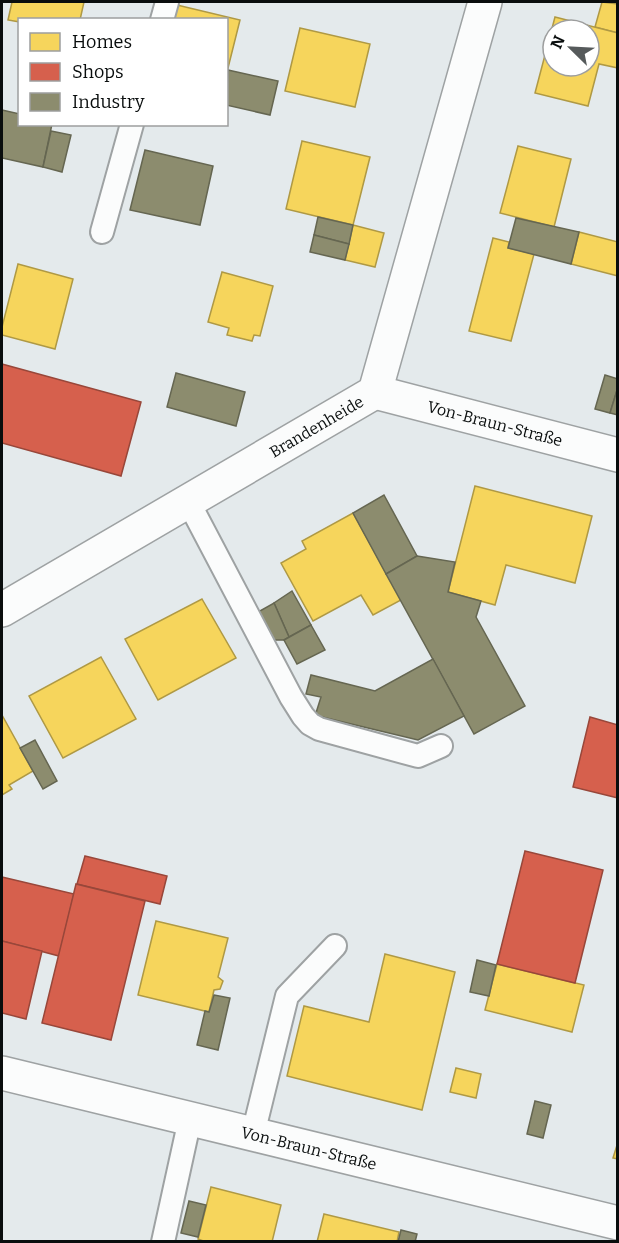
<svg xmlns="http://www.w3.org/2000/svg" width="619" height="1243" viewBox="0 0 619 1243" font-family="Bitter,serif">
<style>
.homes{fill:#f6d55c;stroke:#af9944;stroke-width:1.5;fill-rule:evenodd}
.shops{fill:#d6604d;stroke:#98473a;stroke-width:1.5}
.industry{fill:#8c8c6e;stroke:#656651;stroke-width:1.5}
.lines{fill:none;stroke-linecap:round;stroke-linejoin:round}
.service-casing{stroke:#9ea2a3;stroke-width:26}
.minor-casing{stroke:#9ea2a3;stroke-width:36}
.service{stroke:#fbfcfc;stroke-width:22}
.minor{stroke:#fbfcfc;stroke-width:33}
.labels{text-anchor:middle;stroke-width:6;stroke-linejoin:round;paint-order:stroke}
.street-label{font-size:16px;fill:#090d0d;stroke:#fff}
</style>
<rect width="100%" height="100%" fill="#e4eaec"/>
<!-- homes -->
<g class="homes">
<polygon points="12,2 84,2 80,20 20,20 20,22 8,20"/>
<polygon points="602,2 618,4 618,33 595,27"/>
<polygon points="177,5 240,20 226,76 226,20 174,20"/>
<path d="M555,17L618,33V68L599,64L588,106L535,93ZM553,30H589V66H553Z"/>
<polygon points="300,28 370,44 355,107 285,91"/>
<polygon points="302,141 370,157 353,225 286,209"/>
<polygon points="518,146 571,159 554,227 500,213"/>
<polygon points="353,225 384,233 375,267 345,260"/>
<polygon points="579,232 618,242 618,276 571,264"/>
<polygon points="493,238 509,242 508,248 534,254 511,341 469,331"/>
<polygon points="18,264 73,279 55,349 2,335 2,327"/>
<polygon points="222,272 273,286 260,336 254,335 252,341 227,335 229,328 208,322"/>
<polygon points="475,486 592,516 575,583 506,565 495,605 448,592"/>
<polygon points="353,513 401,600 373,615 361,595 313,621 281,563 306,549 302,541"/>
<polygon points="202,599 236,658 158,700 125,639"/>
<polygon points="101,657 136,719 63,758 29,696"/>
<polygon points="2,715 33,771 9,785 12,789 2,795"/>
<polygon points="156,921 228,938 218,977 223,981 220,989 214,990 209,1012 138,995"/>
<polygon points="385,954 455,972 422,1110 287,1076 304,1006 369,1022"/>
<polygon points="497,964 584,985 572,1032 485,1010"/>
<polygon points="456,1068 481,1074 476,1098 450,1092"/>
<polygon points="618,1142 618,1159 613,1158"/>
<polygon points="211,1187 281,1205 272,1242 206,1242 198,1239"/>
<polygon points="324,1214 399,1232 397,1242 317,1242"/>
</g>
<!-- shops -->
<g class="shops">
<polygon points="2,364 141,402 121,476 2,443"/>
<polygon points="590,717 618,725 618,798 573,787"/>
<polygon points="525,851 603,870 575,983 497,964"/>
<polygon points="85,856 167,876 160,904 77,884"/>
<polygon points="2,877 74,894 59,956 2,941"/>
<polygon points="76,884 145,901 111,1040 42,1023"/>
<polygon points="2,941 42,951 26,1019 2,1013"/>
</g>
<!-- industry -->
<g class="industry">
<polygon points="228,70 278,81 270,115 226,105"/>
<polygon points="2,110 20,114 20,124 52,124 43,167 2,158"/>
<polygon points="51,131 71,135 62,172 43,167"/>
<polygon points="145,150 213,166 200,225 130,210"/>
<polygon points="318,217 353,225 349,244 314,235"/>
<polygon points="516,218 579,232 571,264 508,248"/>
<polygon points="314,235 349,244 345,260 310,252"/>
<polygon points="176,373 245,392 236,426 167,407"/>
<polygon points="605,375 618,379 618,387 610,413 595,409"/>
<polygon points="618,387 618,415 610,413"/>
<polygon points="384,495 417,556 386,574 353,513"/>
<polygon points="417,556 455,562 448,592 481,601 476,617 525,706 474,734 386,574"/>
<polygon points="292,591 311,625 289,637 274,603"/>
<polygon points="274,603 289,637 284,640 272,640 258,612"/>
<polygon points="311,625 325,650 297,664 284,640"/>
<polygon points="433,659 464,716 418,740 318,716 316,713 321,697 306,694 311,675 375,691"/>
<polygon points="35,740 57,781 43,789 20,748"/>
<polygon points="477,960 496,965 489,996 470,992"/>
<polygon points="214,995 230,998 218,1050 197,1045 205,1011 209,1012"/>
<polygon points="535,1101 551,1105 543,1138 527,1134"/>
<polygon points="189,1201 206,1205 198,1237 181,1233"/>
<polygon points="401,1230 417,1234 415,1242 398,1242"/>
</g>
<g class="lines">
<!-- service casing -->
<g class="service-casing">
<g id="service">
<polyline points="162,20 167,2"/>
<polyline points="102,232 132,124"/>
<polyline points="188,501 291,697 303,716 310,724 319,729 418,756 441,746"/>
<polyline points="253,1134 287,996 335,946"/>
<polyline points="163,1242 190,1119"/>
</g>
</g>
<!-- minor casing -->
<g class="minor-casing">
<g id="minor">
<path id="s1" d="M375,392L618,455"/>
<path id="s2" d="M2,610L375,392L485,2"/>
<path id="s3" d="M2,1073L618,1223"/>
</g>
</g>
<!-- service -->
<use href="#service" class="service"/>
<!-- minor -->
<use href="#minor" class="minor"/>
</g>
<g class="labels">
<!-- street labels -->
<g class="street-label">
<text dy="6" stroke="none"><textPath href="#s1" startOffset="124">Von-Braun-Straße</textPath></text>
<text dy="6" stroke="none"><textPath href="#s2" startOffset="364">Brandenheide</textPath></text>
<text dy="6" stroke="none"><textPath href="#s3" startOffset="316">Von-Braun-Straße</textPath></text>
</g>
</g>
<!-- border -->
<rect width="619" height="1243" fill="none" stroke="#090d0d" stroke-width="6"/>
<!-- legend -->
<rect x="18" y="18" width="210" height="108" fill="#ffffff" stroke="#9d9e9e" stroke-width="1.5"/>
<rect x="30" y="33" width="30" height="18" fill="#f6d55c" stroke="#9d9e9e" stroke-width="1.5"/>
<text x="72" y="48" font-size="18" fill="#090d0d">Homes</text>
<rect x="30" y="63" width="30" height="18" fill="#d6604d" stroke="#9d9e9e" stroke-width="1.5"/>
<text x="72" y="78" font-size="18" fill="#090d0d">Shops</text>
<rect x="30" y="93" width="30" height="18" fill="#8c8c6e" stroke="#9d9e9e" stroke-width="1.5"/>
<text x="72" y="108" font-size="18" fill="#090d0d">Industry</text>
<!-- north arrow -->
<g transform="translate(571 48) rotate(294)"><circle r="28" fill="#ffffff" stroke="#9d9e9e" stroke-width="1.5"/>
<path d="M0-4.5L10 22L0 15L-10 22Z" fill="#565a5b"/>
<text y="-9" font-size="16" font-weight="bold" text-anchor="middle" fill="#090d0d">N</text>
</g>
</svg>
